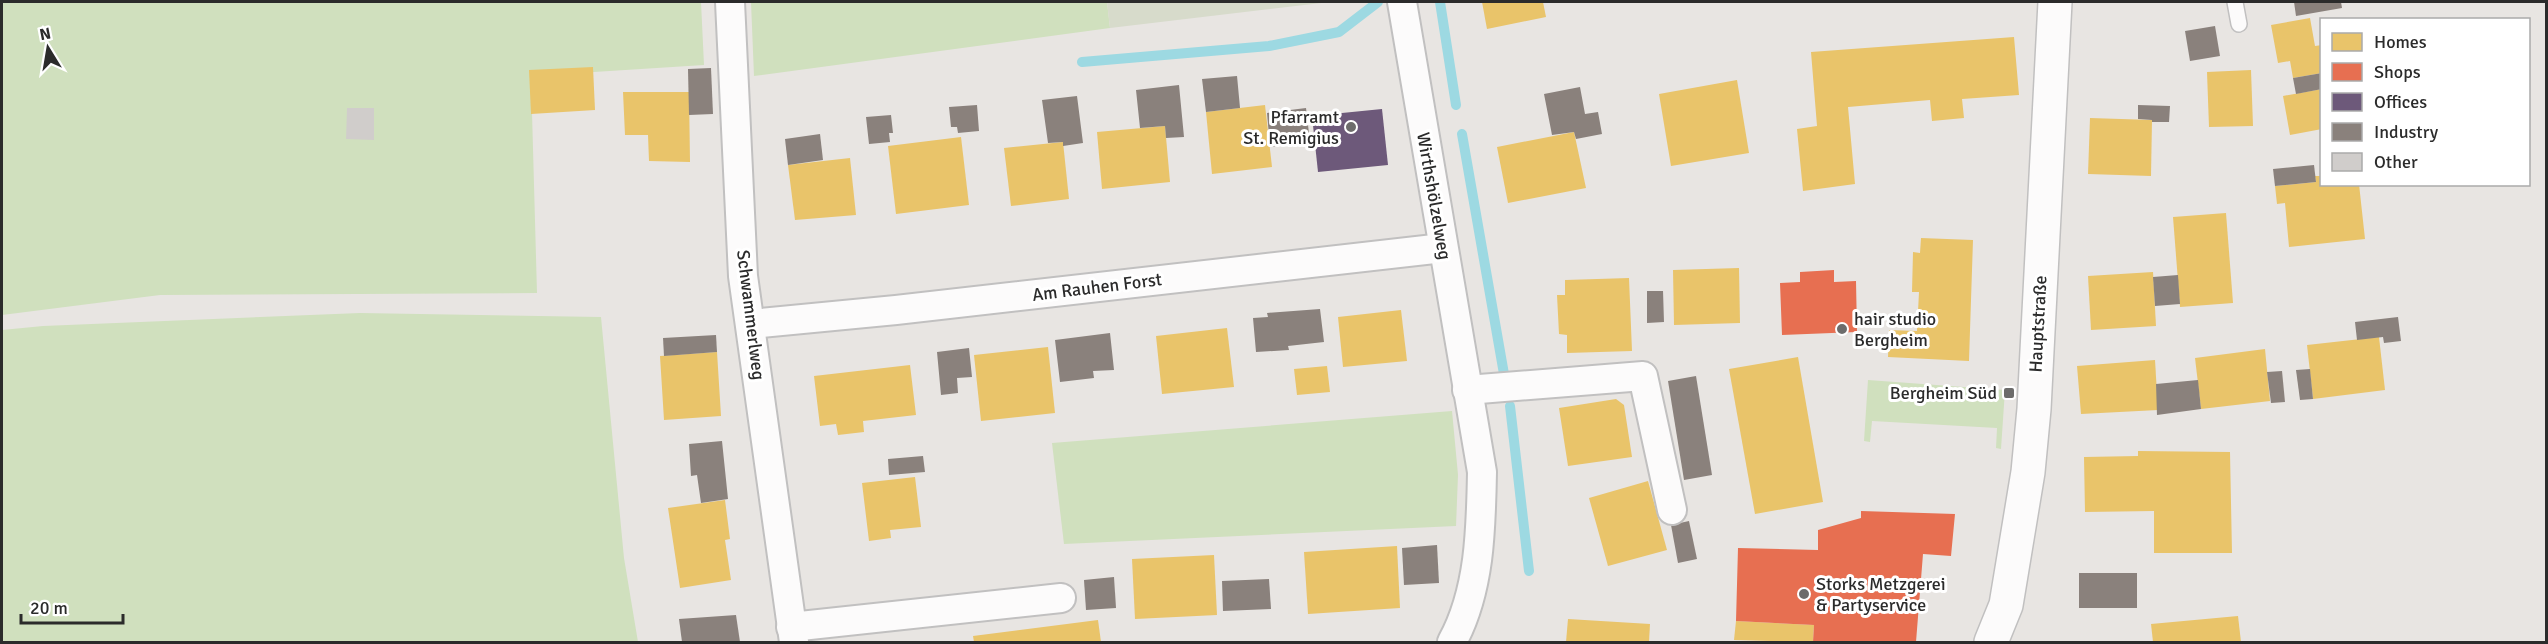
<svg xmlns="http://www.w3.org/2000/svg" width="2548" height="644" viewBox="0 0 2548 644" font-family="Signika,sans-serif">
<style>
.green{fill:#d0e0be}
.cemetery{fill:#d7dbcb}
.homes{fill:#e9c46a}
.shops{fill:#e76f51}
.offices{fill:#6d597a}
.industry{fill:#8a817c}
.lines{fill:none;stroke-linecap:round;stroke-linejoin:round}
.stream{stroke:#9dd9e2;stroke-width:10}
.building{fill:#d0cdcb}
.service-casing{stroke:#c1c0c0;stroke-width:18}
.minor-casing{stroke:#c1c0c0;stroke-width:32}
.tertiary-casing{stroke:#c1c0c0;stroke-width:36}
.service{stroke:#fcfbfb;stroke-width:15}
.minor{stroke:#fcfbfb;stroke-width:28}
.tertiary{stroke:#fcfbfb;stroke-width:33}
.poi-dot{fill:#6d6c6b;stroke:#fff;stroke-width:2}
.labels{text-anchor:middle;stroke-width:6;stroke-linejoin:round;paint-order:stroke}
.poi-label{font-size:18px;fill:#2b2b2b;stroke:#fff;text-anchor:end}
.street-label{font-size:18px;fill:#2b2b2b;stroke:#fff}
</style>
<rect width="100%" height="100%" fill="#e8e5e2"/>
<!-- green -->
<g class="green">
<polygon points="2,2 701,2 704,65 531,76 537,293 160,295 2,315"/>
<polygon points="751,2 1107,2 1110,28 754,76"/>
<polygon points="360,313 601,317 624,558 638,642 2,642 2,330 43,326"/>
<polygon points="1868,380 2005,390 2001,449 1996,448 1997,428 1872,421 1870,442 1864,441"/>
<polygon points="1452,411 1458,475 1456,526 1064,544 1052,443"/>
</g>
<!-- cemetery -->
<polygon class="cemetery" points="1107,2 1330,2 1110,28"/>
<!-- homes -->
<g class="homes">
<polygon points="1482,2 1543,2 1546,17 1487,29"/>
<polygon points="2310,18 2315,46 2322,45 2322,73 2293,78 2290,61 2278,63 2271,25"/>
<polygon points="2014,37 2019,95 1962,99 1964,118 1932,121 1930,100 1848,107 1855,184 1803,191 1797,129 1817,126 1811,52"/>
<polygon points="593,67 595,110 531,114 529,70"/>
<polygon points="2251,70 2253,126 2209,127 2207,72"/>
<polygon points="1737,80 1749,153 1671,166 1659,94"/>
<polygon points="2322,89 2322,129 2290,135 2283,96"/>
<polygon points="623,92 689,92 690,162 649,161 648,135 625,135"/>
<polygon points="1265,105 1272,167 1212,174 1206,112"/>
<polygon points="2090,118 2152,120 2151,176 2088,174"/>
<polygon points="1165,126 1170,182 1102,189 1097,132"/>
<polygon points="1574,132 1586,188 1508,203 1497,147"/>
<polygon points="961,137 969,205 896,214 888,146"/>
<polygon points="1063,142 1069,199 1011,206 1004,148"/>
<polygon points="850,158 856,215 795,220 788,165"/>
<polygon points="2315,176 2322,176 2322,184 2359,184 2365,239 2289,247 2285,203 2277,204 2275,186 2316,182"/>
<polygon points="2226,213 2233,303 2180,307 2173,217"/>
<polygon points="1921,238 1973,240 1969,361 1888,357 1889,330 1917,331 1919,292 1912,292 1913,252 1920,253"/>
<polygon points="1739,268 1740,323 1674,325 1673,270"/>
<polygon points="2153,272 2156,326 2091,330 2088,276"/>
<polygon points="1629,278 1632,351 1567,353 1567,335 1559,334 1557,295 1565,295 1565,280"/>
<polygon points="1401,310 1407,361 1343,367 1338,317"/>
<polygon points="1227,328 1234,387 1162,394 1156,336"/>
<polygon points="2379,337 2385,390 2313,399 2307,345"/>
<polygon points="1048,347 1055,413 981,421 974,355"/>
<polygon points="2265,349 2270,401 2201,409 2195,358"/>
<polygon points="717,352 721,416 664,420 660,356"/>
<polygon points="1798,357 1823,502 1755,514 1729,369"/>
<polygon points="2155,360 2158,410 2081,414 2077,366"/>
<polygon points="910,365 916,415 863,421 864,432 838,435 836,424 820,426 814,376"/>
<polygon points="1327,366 1330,392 1297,395 1294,369"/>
<polygon points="1616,399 1624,405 1632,457 1568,466 1559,408"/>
<polygon points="2138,451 2230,452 2232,553 2154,553 2154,511 2085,512 2084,457 2138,456"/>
<polygon points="915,477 921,527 890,530 891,538 869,541 862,483"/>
<polygon points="1648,481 1667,550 1608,566 1589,498"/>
<polygon points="725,500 730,539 725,540 731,580 680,588 668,508"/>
<polygon points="1397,546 1400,608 1308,614 1304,552"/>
<polygon points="1214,555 1217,615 1135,619 1132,559"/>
<polygon points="2238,616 2241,642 2153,642 2151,624"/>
<polygon points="1568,619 1650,624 1649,642 1566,642"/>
<polygon points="1098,620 1101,642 974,642 973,636"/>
<polygon points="1736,621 1814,625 1813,642 1734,640"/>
</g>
<!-- shops -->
<g class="shops">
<polygon points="1834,270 1834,282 1856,281 1857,332 1782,335 1780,283 1800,282 1800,272"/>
<polygon points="1861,511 1955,514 1951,556 1923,554 1916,642 1813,642 1814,625 1736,621 1738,548 1818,550 1818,530 1861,518"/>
</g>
<!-- offices -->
<polygon class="offices" points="1382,109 1388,165 1318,172 1312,116"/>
<!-- industry -->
<g class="industry">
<polygon points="2294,2 2341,2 2342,8 2296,16"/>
<polygon points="2215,26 2220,56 2190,61 2185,31"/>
<polygon points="711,68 713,114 689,115 688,69"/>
<polygon points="2322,73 2322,89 2296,94 2293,78"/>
<polygon points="1237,76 1240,108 1206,112 1202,79"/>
<polygon points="1179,85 1184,137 1166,138 1165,126 1140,128 1136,90"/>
<polygon points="1580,87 1585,114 1598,112 1602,134 1576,139 1574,132 1552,135 1544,94"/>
<polygon points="1077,96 1083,143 1063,146 1063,142 1048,143 1042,100"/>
<polygon points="977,105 979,131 958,133 957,127 951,127 949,107"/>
<polygon points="2138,105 2170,106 2169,122 2152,122 2152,120 2138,119"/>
<polygon points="1306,108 1310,142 1270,147 1267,113"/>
<polygon points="891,115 893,133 889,133 890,142 869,144 866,117"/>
<polygon points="820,134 823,160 788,165 785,139"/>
<polygon points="2314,165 2316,182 2275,186 2273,169"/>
<polygon points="2178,275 2180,304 2155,306 2153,277"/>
<polygon points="1647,291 1663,291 1664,322 1647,323"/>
<polygon points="1320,309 1324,342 1288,346 1289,350 1256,352 1253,318 1268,317 1267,313"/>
<polygon points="2398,317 2401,341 2384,343 2383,337 2357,340 2355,322"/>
<polygon points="1110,333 1114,370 1093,371 1094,378 1060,382 1055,340"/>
<polygon points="716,335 717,352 664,356 663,338"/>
<polygon points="969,348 972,377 957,378 958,393 941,395 937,352"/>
<polygon points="2310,369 2313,399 2300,400 2296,370"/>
<polygon points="2282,371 2285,402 2271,403 2267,372"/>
<polygon points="1696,376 1712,475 1684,480 1668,381"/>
<polygon points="2198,380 2201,409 2157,415 2156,384"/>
<polygon points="722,441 728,499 701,503 697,475 691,476 689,444"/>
<polygon points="923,456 925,472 889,475 888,459"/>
<polygon points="1689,521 1697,559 1678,563 1671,525"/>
<polygon points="1437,545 1439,583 1404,585 1402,548"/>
<rect x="2079" y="573" width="58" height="35"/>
<polygon points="1114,577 1116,608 1086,610 1084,580"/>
<polygon points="1269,579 1271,609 1223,611 1222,581"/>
<polygon points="736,615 740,642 682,642 679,619"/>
</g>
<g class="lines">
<!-- stream -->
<g class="stream">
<polyline points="1440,2 1456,105"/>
<polyline points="1082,62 1269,46 1339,32 1378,2"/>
<polyline points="1462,134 1504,374"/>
<polyline points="1510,406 1529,571"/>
</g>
</g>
<!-- building -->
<polygon class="building" points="347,108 374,108 374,140 346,139"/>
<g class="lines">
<!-- service casing -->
<g class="service-casing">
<polyline id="service" points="2235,2 2239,24"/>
</g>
<!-- minor casing -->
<g class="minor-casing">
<g id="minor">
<polyline points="730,2 743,276 794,642"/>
<path d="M1402,2L1482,472C1481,529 1480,591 1452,642"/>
<polyline points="751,324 896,310 1443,248"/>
<polyline points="1467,390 1643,376 1672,510"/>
<polyline points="791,627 1061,598"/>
</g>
</g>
<!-- tertiary casing -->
<g class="tertiary-casing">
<polyline id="tertiary" points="1991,642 2006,605 2028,472 2034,409 2055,2"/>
</g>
<!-- service -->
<use href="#service" class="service"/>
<!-- minor -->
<use href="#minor" class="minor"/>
<!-- tertiary -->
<use href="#tertiary" class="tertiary"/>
</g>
<!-- markers -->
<g class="poi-dot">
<circle cx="1351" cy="127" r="6"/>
<circle cx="1842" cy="329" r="6"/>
<rect x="2003" y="387" width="12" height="12" rx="3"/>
<circle cx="1804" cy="594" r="6"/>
</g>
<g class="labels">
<!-- poi labels -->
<g class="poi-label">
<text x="1339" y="123">Pfarramt<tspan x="1339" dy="21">St. Remigius</tspan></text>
<text x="1854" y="325" text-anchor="start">hair studio<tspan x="1854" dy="21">Bergheim</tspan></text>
<text x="1997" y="399">Bergheim Süd</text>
<text x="1816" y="590" text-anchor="start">Storks Metzgerei<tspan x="1816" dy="21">&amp; Partyservice</tspan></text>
</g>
<!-- street labels -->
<g class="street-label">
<text transform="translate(1434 196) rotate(80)" y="6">Wirthshölzelweg</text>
<text transform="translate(1097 287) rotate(-7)" y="6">Am Rauhen Forst</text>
<text transform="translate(751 315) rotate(83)" y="6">Schwammerlweg</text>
<text transform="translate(2038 324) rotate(-87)" y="6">Hauptstraße</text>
</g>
</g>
<!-- border -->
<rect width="2548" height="644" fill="none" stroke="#2b2b2b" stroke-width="6"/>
<!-- legend -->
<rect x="2320" y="18" width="210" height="168" fill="#ffffff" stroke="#aaaaaa" stroke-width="1.5"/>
<rect x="2332" y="33" width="30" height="18" fill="#e9c46a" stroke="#aaaaaa" stroke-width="1.5"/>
<text x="2374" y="48" font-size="18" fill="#2b2b2b">Homes</text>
<rect x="2332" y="63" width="30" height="18" fill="#e76f51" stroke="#aaaaaa" stroke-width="1.5"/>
<text x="2374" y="78" font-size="18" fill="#2b2b2b">Shops</text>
<rect x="2332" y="93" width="30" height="18" fill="#6d597a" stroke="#aaaaaa" stroke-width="1.5"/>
<text x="2374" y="108" font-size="18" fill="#2b2b2b">Offices</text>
<rect x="2332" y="123" width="30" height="18" fill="#8a817c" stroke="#aaaaaa" stroke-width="1.5"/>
<text x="2374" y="138" font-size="18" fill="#2b2b2b">Industry</text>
<rect x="2332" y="153" width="30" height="18" fill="#d0cdcb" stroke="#aaaaaa" stroke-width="1.5"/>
<text x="2374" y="168" font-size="18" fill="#2b2b2b">Other</text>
<!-- north arrow -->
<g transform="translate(48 48) rotate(349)" stroke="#ffffff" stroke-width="4.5" paint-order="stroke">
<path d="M0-4.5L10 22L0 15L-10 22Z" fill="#2b2b2b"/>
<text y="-9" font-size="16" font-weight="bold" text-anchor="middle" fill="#2b2b2b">N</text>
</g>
<!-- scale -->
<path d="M21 614v9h102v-9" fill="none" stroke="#2b2b2b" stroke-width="3"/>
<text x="30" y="614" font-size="18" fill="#2b2b2b" stroke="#ffffff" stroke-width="4.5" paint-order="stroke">20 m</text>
</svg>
